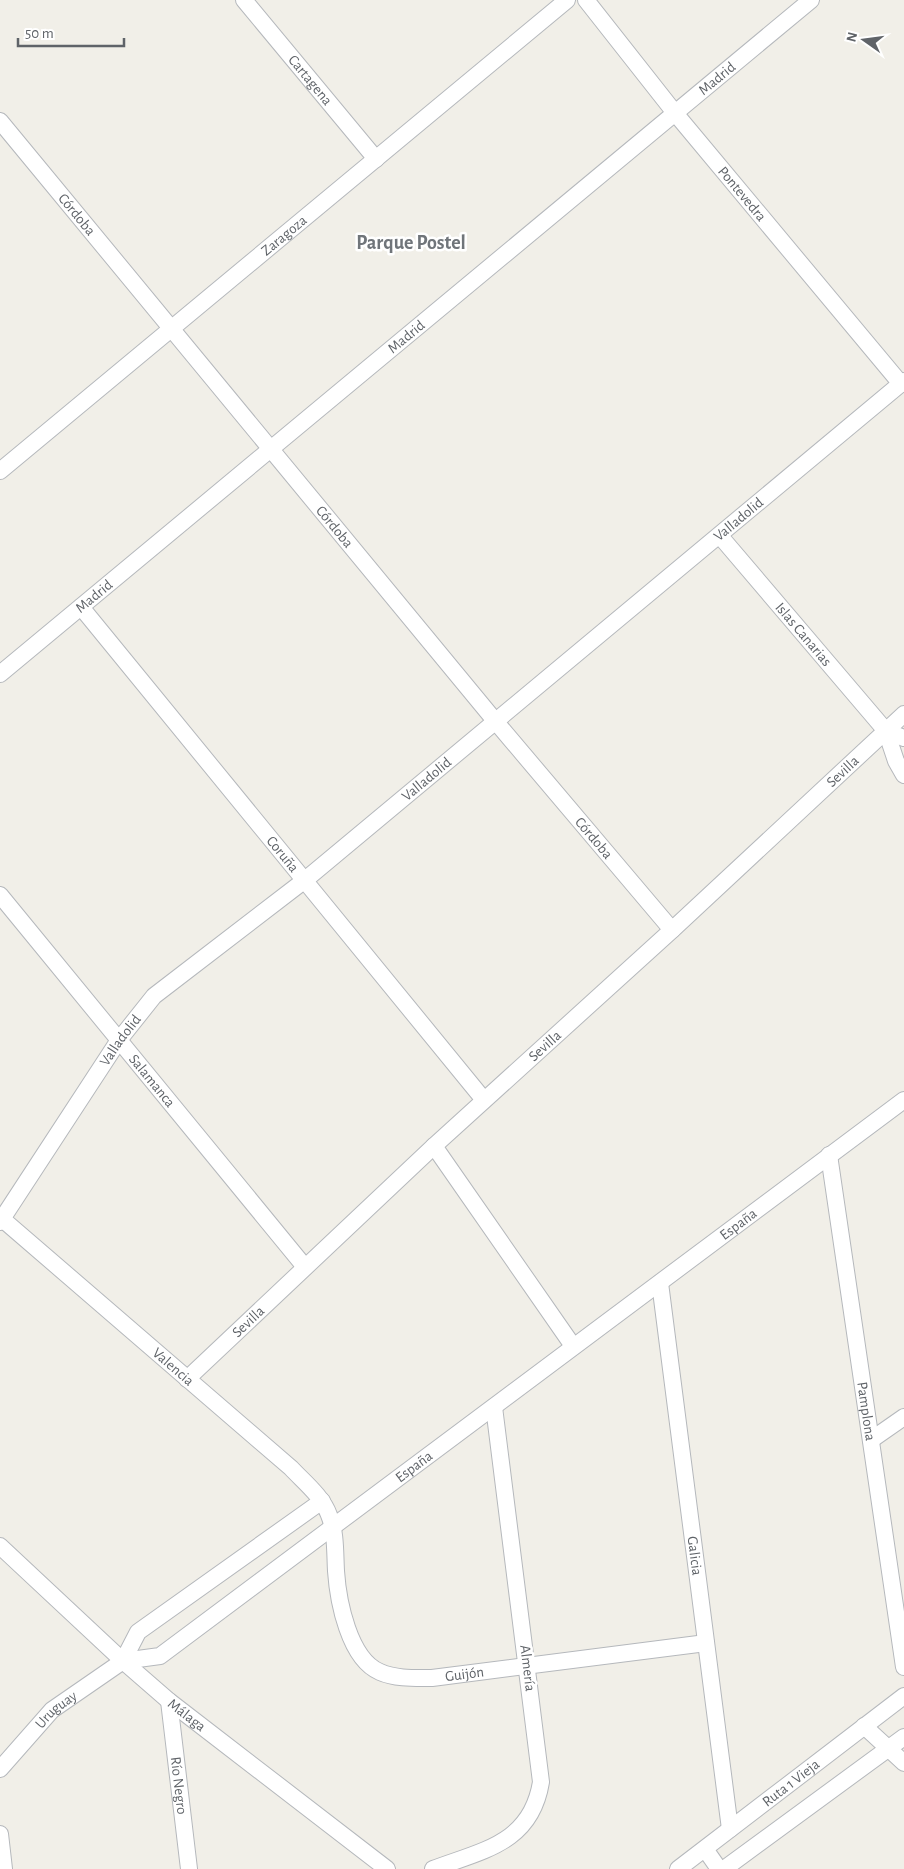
<svg xmlns="http://www.w3.org/2000/svg" width="904" height="1869" viewBox="0 0 904 1869" font-family="'Alegreya Sans',sans-serif">
<style>
.lines{fill:none;stroke-linecap:round;stroke-linejoin:round}
.minor-casing{stroke:#b5b8bc;stroke-width:18}
.minor{stroke:#fff;stroke-width:16}
.labels{text-anchor:middle;stroke-width:5;stroke-linejoin:round;paint-order:stroke}
.street-label{font-size:15px;fill:#5f6368;stroke:#fff}
.district-label{font-size:20px;font-weight:bold;fill:#70757a;stroke:#fff}
</style>
<rect width="100%" height="100%" fill="#f1efe8"/>
<g class="lines">
<!-- minor casing -->
<g class="minor-casing">
<g id="minor">
<path id="s1" d="M244,0L376,159"/>
<path id="s2" d="M586,0L675,113L901,384"/>
<path id="s3" d="M0,121L496,722L672,930"/>
<path id="s4" d="M0,471L567,0"/>
<path id="s5" d="M720,536L886,731L904,738"/>
<path id="s6" d="M81,607L484,1100"/>
<path id="s7" d="M0,674L811,0"/>
<polyline points="886,731 896,761 904,775"/>
<path id="s8" d="M0,895L305,1267"/>
<polyline points="434,1146 573,1346"/>
<path id="s9" d="M829,1155L904,1667"/>
<path id="s10" d="M0,1217L291,1468C304,1482 322,1496 329,1515C336,1532 335,1553 336,1571C338,1601 349,1659 380,1672C396,1679 415,1678 432,1678L706,1643"/>
<path id="s11" d="M0,1222L119,1040L154,996L305,880L904,381"/>
<path id="s12" d="M660,1283L730,1829"/>
<path id="s13" d="M187,1379L434,1146L672,930L904,714"/>
<polyline points="871,1440 904,1417"/>
<path id="s14" d="M0,1546L123,1661L169,1701L387,1869"/>
<polyline points="123,1661 138,1632 322,1501"/>
<path id="s15" d="M169,1701L189,1869"/>
<polyline points="864,1726 904,1763"/>
<path id="s16" d="M0,1769L52,1710L123,1661L160,1656L904,1100"/>
<polyline points="0,1834 4,1869"/>
<polyline points="705,1849 719,1869"/>
<path d="M433,1869C484,1850 531,1843 541,1782L494,1407"/>
<path id="s17" d="M678,1869L904,1696"/>
<polyline points="724,1869 904,1737"/>
</g>
</g>
<!-- minor -->
<use href="#minor" class="minor"/>
</g>
<g class="labels">
<!-- street labels -->
<g class="street-label">
<text dy="5" stroke="none"><textPath href="#s7" startOffset="932">Madrid</textPath></text>
<text dy="5" stroke="none"><textPath href="#s1" startOffset="104">Cartagena</textPath></text>
<text dy="5" stroke="none"><textPath href="#s2" startOffset="249">Pontevedra</textPath></text>
<text dy="5" stroke="none"><textPath href="#s3" startOffset="121">Córdoba</textPath></text>
<text dy="5" stroke="none"><textPath href="#s4" startOffset="369">Zaragoza</textPath></text>
<text dy="5" stroke="none"><textPath href="#s7" startOffset="528">Madrid</textPath></text>
<text dy="5" stroke="none"><textPath href="#s11" startOffset="1028">Valladolid</textPath></text>
<text dy="5" stroke="none"><textPath href="#s3" startOffset="526">Córdoba</textPath></text>
<text dy="5" stroke="none"><textPath href="#s7" startOffset="122">Madrid</textPath></text>
<text dy="5" stroke="none"><textPath href="#s5" startOffset="129">Islas Canarias</textPath></text>
<text dy="5" stroke="none"><textPath href="#s13" startOffset="894">Sevilla</textPath></text>
<text dy="5" stroke="none"><textPath href="#s11" startOffset="622">Valladolid</textPath></text>
<text dy="5" stroke="none"><textPath href="#s3" startOffset="931">Córdoba</textPath></text>
<text dy="5" stroke="none"><textPath href="#s6" startOffset="319">Coruña</textPath></text>
<text dy="5" stroke="none"><textPath href="#s11" startOffset="218">Valladolid</textPath></text>
<text dy="5" stroke="none"><textPath href="#s13" startOffset="489">Sevilla</textPath></text>
<text dy="5" stroke="none"><textPath href="#s8" startOffset="240">Salamanca</textPath></text>
<text dy="5" stroke="none"><textPath href="#s16" startOffset="924">España</textPath></text>
<text dy="5" stroke="none"><textPath href="#s13" startOffset="84">Sevilla</textPath></text>
<text dy="5" stroke="none"><textPath href="#s10" startOffset="229">Valencia</textPath></text>
<text dy="5" stroke="none"><textPath href="#s9" startOffset="259">Pamplona</textPath></text>
<text dy="5" stroke="none"><textPath href="#s16" startOffset="519">España</textPath></text>
<text dy="5" stroke="none"><textPath href="#s12" startOffset="275">Galicia</textPath></text>
<text transform="translate(528 1668) rotate(83)" y="5">Almería</text>
<text dy="5" stroke="none"><textPath href="#s10" startOffset="702">Guijón</textPath></text>
<text dy="5" stroke="none"><textPath href="#s16" startOffset="82">Uruguay</textPath></text>
<text dy="5" stroke="none"><textPath href="#s14" startOffset="252">Málaga</textPath></text>
<text dy="5" stroke="none"><textPath href="#s17" startOffset="142">Ruta 1 Vieja</textPath></text>
<text dy="5" stroke="none"><textPath href="#s15" startOffset="85">Río Negro</textPath></text>
</g>
<!-- district labels -->
<g class="district-label">
<text x="411" y="249">Parque Postel</text>
</g>
</g>
<!-- north arrow -->
<g transform="translate(864 40) rotate(284)" stroke="#ffffff" stroke-width="4" paint-order="stroke">
<path d="M0-4L9 19L0 12L-9 19Z" fill="#5f6368"/>
<text y="-8" font-size="14" font-weight="bold" text-anchor="middle" fill="#5f6368">N</text>
</g>
<!-- scale -->
<path d="M18 38v8h106v-8" fill="none" stroke="#5f6368" stroke-width="2.5"/>
<text x="25" y="38" font-size="15" fill="#5f6368" stroke="#ffffff" stroke-width="4" paint-order="stroke">50 m</text>
</svg>
